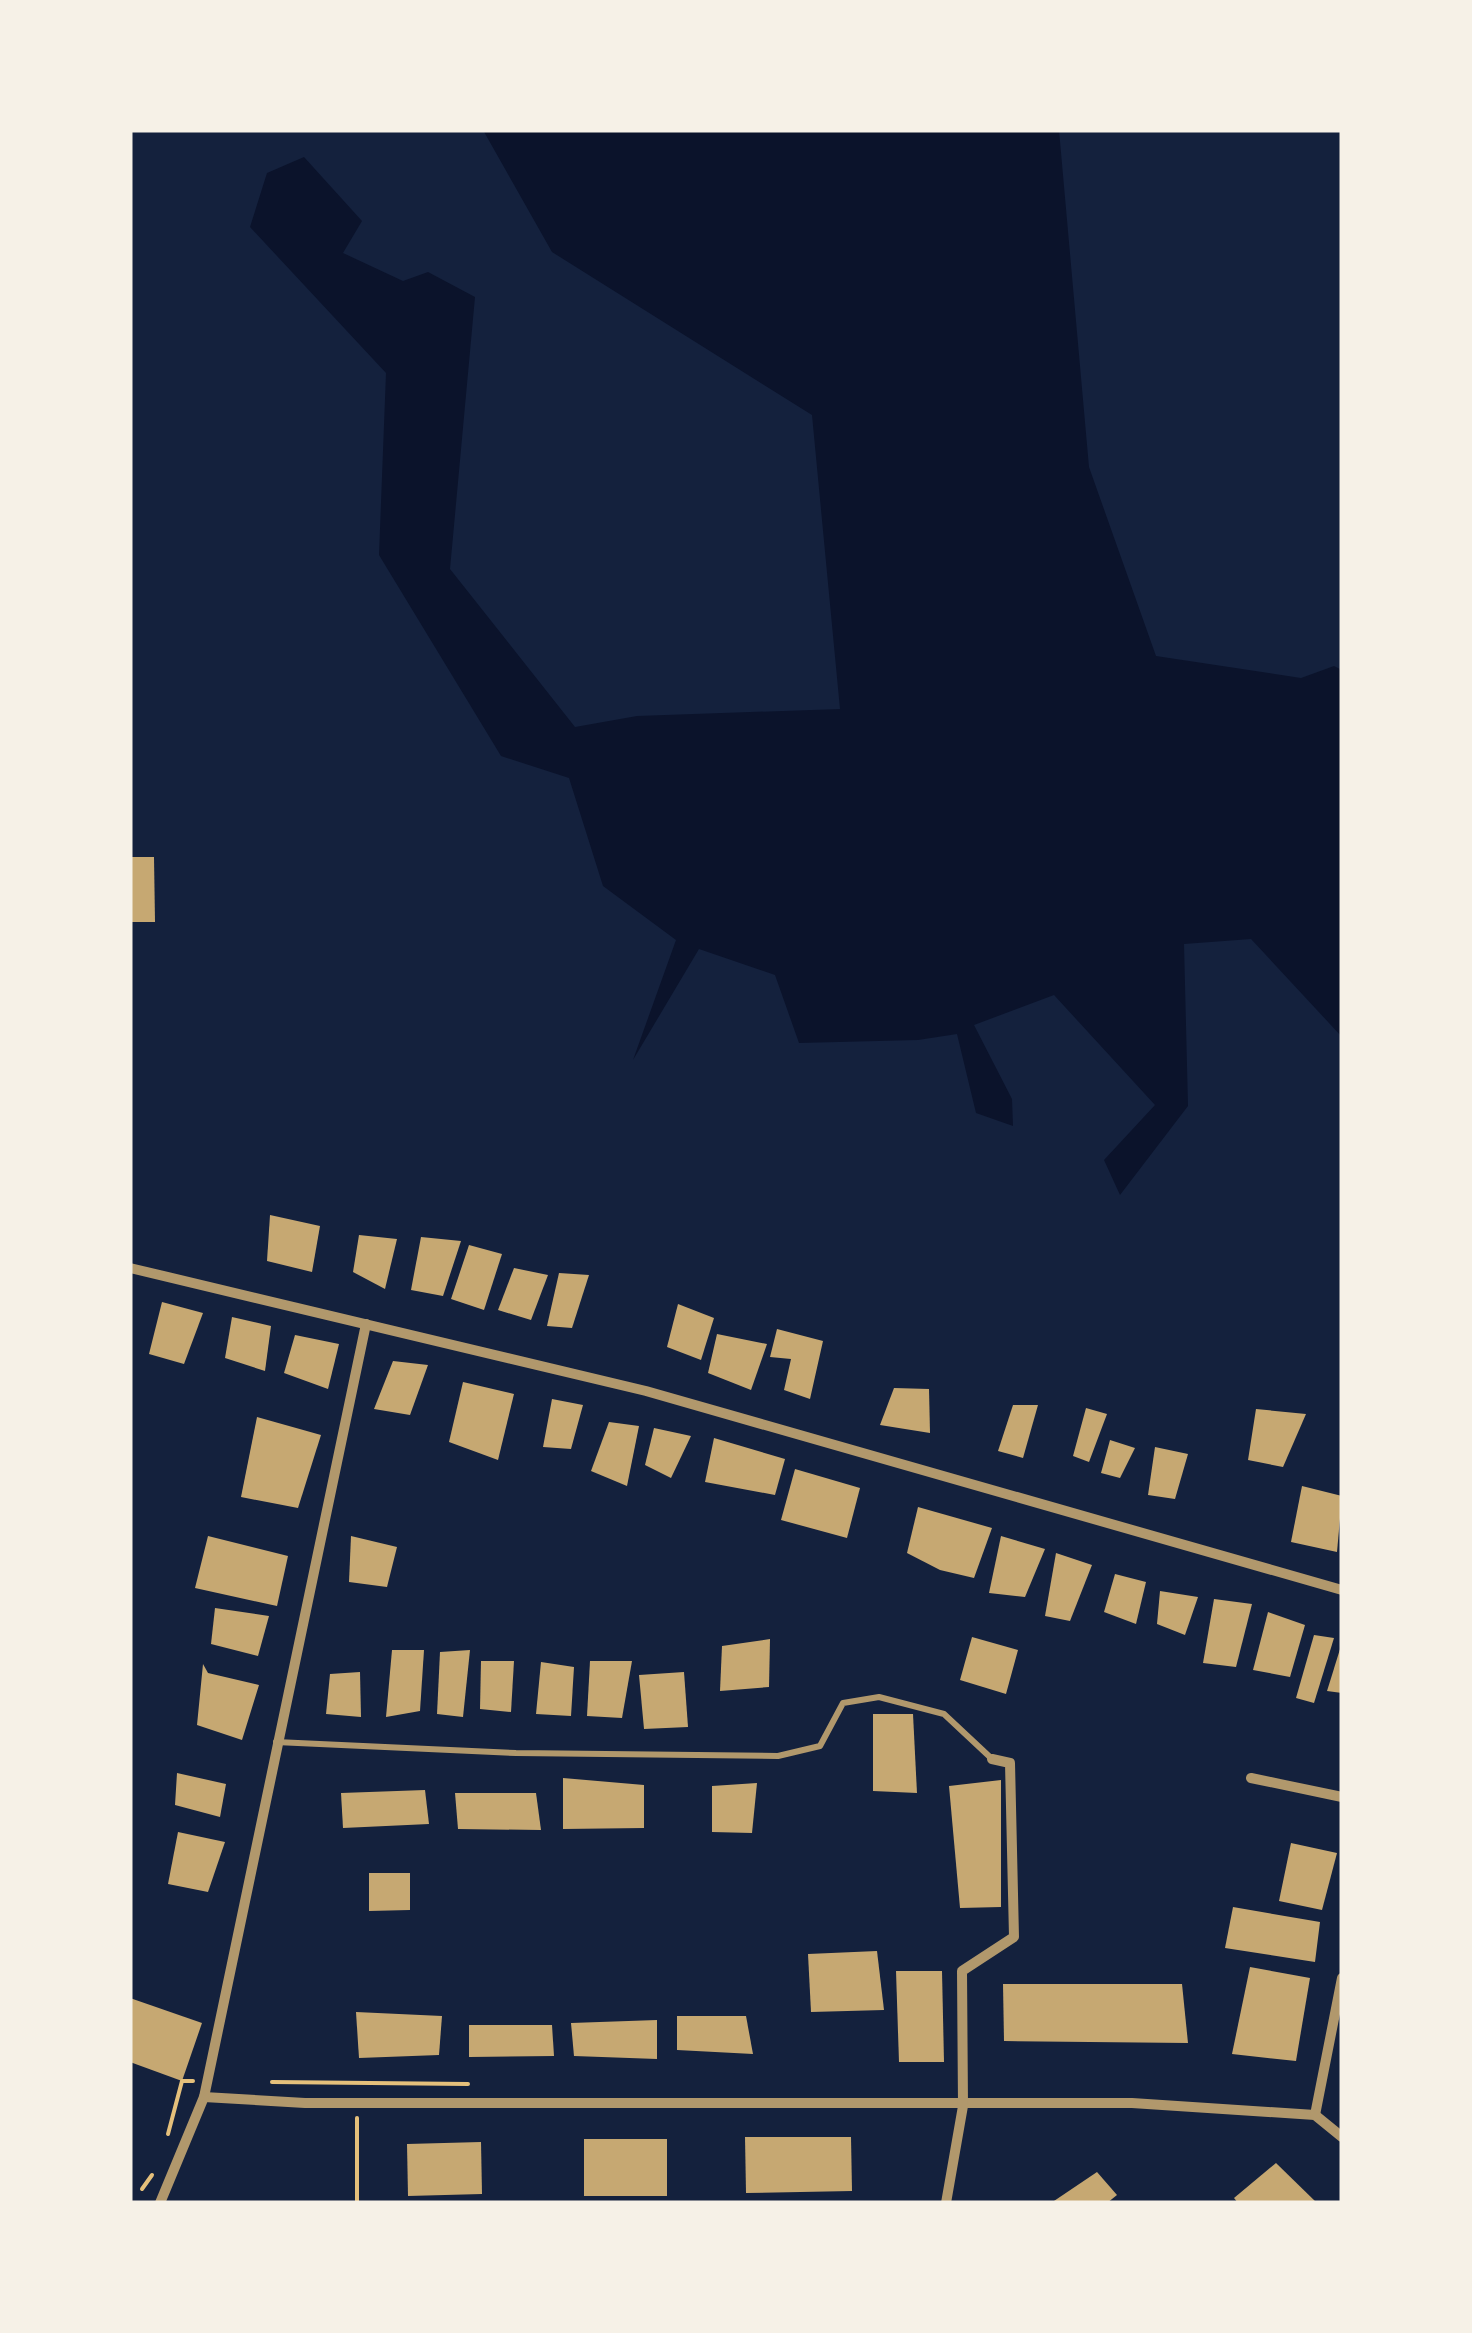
<svg xmlns="http://www.w3.org/2000/svg" width="1472" height="2333" viewBox="0 0 1472 2333" font-family="'Work Sans',sans-serif">
<style>
.water{fill:#0b132b}
.building{fill:#c6a872}
.lines{fill:none;stroke-linecap:round;stroke-linejoin:round}
.path{stroke:#e5c07b;stroke-width:4}
.service{stroke:#b1986c;stroke-width:6}
.minor{stroke:#b1986c;stroke-width:10}
</style>
<rect width="100%" height="100%" fill="#14213d"/>
<!-- water -->
<polygon class="water" points="483,130 1059,130 1089,467 1156,656 1301,678 1334,666 1342,670 1342,1037 1251,939 1184,944 1188,1106 1120,1195 1104,1160 1155,1105 1054,995 974,1025 1012,1099 1013,1126 976,1113 957,1034 918,1040 799,1043 775,975 699,949 633,1060 676,940 603,886 569,778 501,756 379,555 386,373 250,227 267,173 304,157 362,221 343,253 403,281 428,272 475,297 450,569 575,727 637,716 840,709 812,415 552,252"/>
<!-- building -->
<g class="building">
<polygon points="130,857 154,857 155,922 130,922"/>
<polygon points="270,1215 320,1226 312,1272 267,1261"/>
<polygon points="359,1235 397,1239 385,1289 353,1272"/>
<polygon points="421,1237 461,1241 443,1296 411,1290"/>
<polygon points="469,1245 502,1254 484,1310 451,1299"/>
<polygon points="514,1268 548,1275 531,1320 498,1310"/>
<polygon points="559,1273 589,1275 572,1328 547,1326"/>
<polygon points="162,1302 203,1313 184,1364 149,1354"/>
<polygon points="678,1304 714,1318 701,1360 667,1347"/>
<polygon points="232,1317 271,1326 265,1371 225,1358"/>
<polygon points="777,1329 823,1341 810,1399 784,1390 791,1359 770,1357"/>
<polygon points="717,1334 767,1344 751,1390 708,1373"/>
<polygon points="295,1335 339,1344 328,1389 284,1373"/>
<polygon points="393,1361 428,1365 410,1415 374,1409"/>
<polygon points="463,1382 514,1394 498,1460 449,1442"/>
<polygon points="894,1388 929,1389 930,1433 880,1425"/>
<polygon points="552,1399 583,1405 571,1449 543,1447"/>
<polygon points="1013,1405 1038,1405 1023,1458 998,1451"/>
<polygon points="1086,1408 1107,1414 1089,1462 1073,1456"/>
<polygon points="1256,1409 1306,1414 1283,1467 1248,1460"/>
<polygon points="257,1417 321,1435 298,1508 241,1497"/>
<polygon points="609,1422 639,1426 627,1486 591,1471"/>
<polygon points="654,1428 691,1436 671,1478 645,1465"/>
<polygon points="714,1438 785,1459 775,1495 705,1482"/>
<polygon points="1110,1440 1135,1448 1120,1478 1101,1473"/>
<polygon points="1155,1447 1188,1454 1175,1499 1148,1495"/>
<polygon points="795,1469 860,1488 847,1538 781,1520"/>
<polygon points="1302,1486 1342,1496 1337,1552 1291,1542"/>
<polygon points="918,1507 992,1528 974,1578 940,1570 907,1553"/>
<polygon points="208,1536 288,1556 277,1606 195,1588"/>
<polygon points="351,1536 397,1547 387,1587 349,1582"/>
<polygon points="1001,1536 1045,1549 1025,1597 989,1593"/>
<polygon points="1056,1553 1092,1565 1070,1621 1045,1616"/>
<polygon points="1115,1574 1146,1582 1136,1624 1104,1612"/>
<polygon points="1160,1591 1198,1597 1185,1635 1157,1624"/>
<polygon points="1214,1599 1252,1604 1236,1667 1203,1663"/>
<polygon points="215,1608 269,1616 258,1656 211,1644"/>
<polygon points="1268,1612 1305,1625 1290,1677 1253,1670"/>
<polygon points="1314,1635 1334,1638 1314,1703 1296,1698"/>
<polygon points="972,1637 1018,1650 1006,1694 960,1680"/>
<polygon points="770,1639 769,1687 720,1691 722,1646"/>
<polygon points="1341,1646 1342,1693 1327,1691"/>
<polygon points="392,1650 424,1650 420,1711 386,1717"/>
<polygon points="470,1650 463,1717 437,1714 440,1652"/>
<polygon points="481,1661 514,1661 511,1712 480,1709"/>
<polygon points="590,1661 632,1661 622,1718 587,1716"/>
<polygon points="541,1662 574,1667 571,1716 536,1714"/>
<polygon points="203,1664 208,1673 259,1685 242,1740 197,1725"/>
<polygon points="360,1672 361,1717 326,1714 330,1674"/>
<polygon points="684,1672 688,1727 644,1729 639,1675"/>
<polygon points="873,1714 913,1714 917,1793 873,1791"/>
<polygon points="177,1773 226,1784 220,1817 175,1805"/>
<polygon points="563,1778 644,1785 644,1828 563,1829"/>
<polygon points="1001,1780 1001,1907 960,1908 949,1786"/>
<polygon points="757,1783 752,1833 712,1832 712,1786"/>
<polygon points="425,1790 429,1824 343,1828 341,1793"/>
<polygon points="455,1793 536,1793 541,1830 458,1829"/>
<polygon points="178,1832 225,1842 208,1892 168,1884"/>
<polygon points="1291,1843 1337,1853 1322,1910 1279,1901"/>
<polygon points="369,1873 410,1873 410,1910 369,1911"/>
<polygon points="1233,1907 1320,1922 1315,1962 1225,1948"/>
<polygon points="877,1951 884,2010 811,2012 808,1954"/>
<polygon points="1250,1967 1310,1978 1296,2061 1232,2054"/>
<polygon points="896,1971 942,1971 944,2062 899,2062"/>
<polygon points="1003,1984 1182,1984 1188,2043 1004,2041"/>
<polygon points="130,1998 202,2023 182,2081 130,2062"/>
<polygon points="356,2012 442,2016 439,2055 359,2058"/>
<polygon points="677,2016 746,2016 753,2054 677,2050"/>
<polygon points="657,2020 657,2059 574,2056 571,2023"/>
<polygon points="469,2025 552,2025 554,2056 469,2057"/>
<polygon points="745,2137 851,2137 852,2191 746,2193"/>
<rect x="584" y="2139" width="83" height="57"/>
<polygon points="481,2142 482,2194 408,2196 407,2144"/>
<polygon points="1276,2163 1317,2203 1238,2203 1234,2198"/>
<polygon points="1097,2172 1117,2195 1107,2203 1051,2203"/>
</g>
<g class="lines">
<!-- path -->
<g class="path">
<polyline points="272,2082 468,2084"/>
<polyline points="357,2118 357,2203"/>
<polyline points="168,2134 182,2081 193,2081"/>
<polyline points="142,2189 152,2175"/>
</g>
<!-- service -->
<polyline class="service" points="276,1742 516,1753 778,1756 820,1746 843,1703 879,1697 944,1714 991,1758"/>
<!-- minor -->
<g class="minor">
<polyline points="130,1268 646,1391 1342,1590"/>
<polyline points="1251,1778 1342,1797"/>
<polyline points="204,2097 305,2103 1132,2103 1315,2115 1342,2137"/>
<polyline points="1315,2115 1342,1978"/>
<polyline points="160,2203 204,2097 366,1324"/>
<polyline points="946,2203 963,2106 962,1971 1014,1937 1010,1763 992,1759"/>
</g>
</g>
<!-- border -->
<rect width="1472" height="2333" fill="none" stroke="#f6f1e7" stroke-width="265"/>
</svg>
